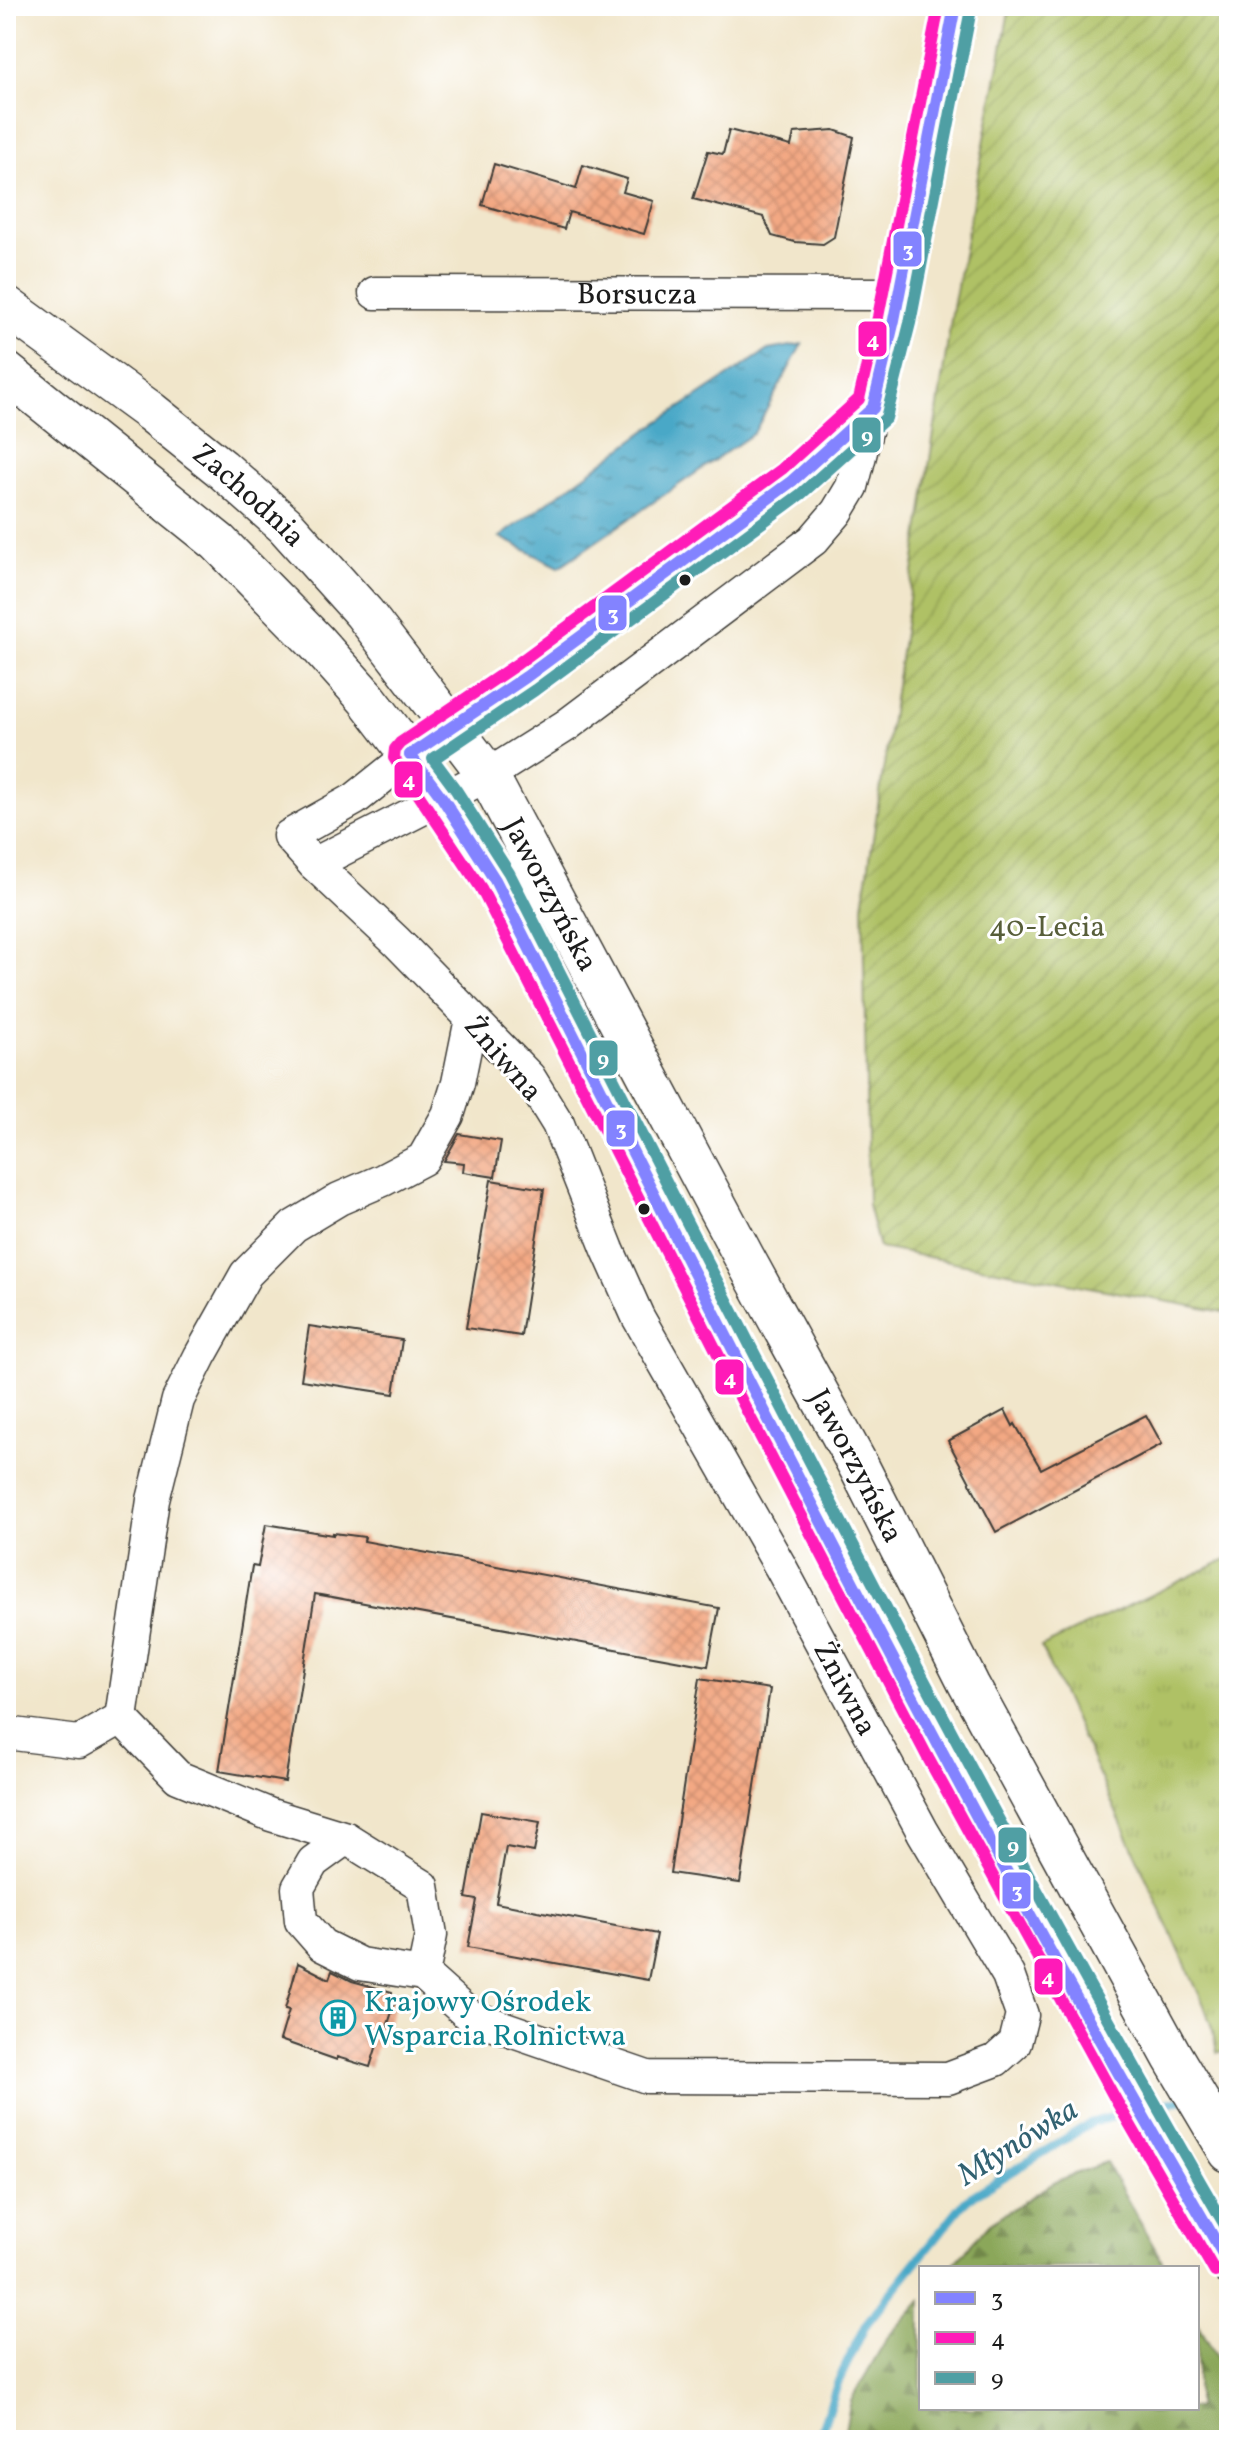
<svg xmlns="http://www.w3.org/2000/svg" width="1235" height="2446" viewBox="0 0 1235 2446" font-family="Vollkorn,serif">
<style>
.grass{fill:url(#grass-tufts);stroke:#666e40;stroke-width:2}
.forest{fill:url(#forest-firs);stroke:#54623b;stroke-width:2}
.garden{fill:url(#garden-furrows);stroke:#666e40;stroke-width:2}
.water{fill:url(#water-ripples);stroke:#326272;stroke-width:2}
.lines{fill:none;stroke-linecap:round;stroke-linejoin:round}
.stream{stroke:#48a8c7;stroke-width:9}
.building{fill:url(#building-cross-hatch)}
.minor-casing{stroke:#3c3a36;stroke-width:35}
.major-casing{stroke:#3c3a36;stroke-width:43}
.minor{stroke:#fff;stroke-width:32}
.major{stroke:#fff;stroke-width:40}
.bus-1-casing{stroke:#fff;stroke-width:18}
.bus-2-casing{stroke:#fff;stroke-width:18}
.bus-3-casing{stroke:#fff;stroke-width:18}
.bus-1{stroke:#8383ff;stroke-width:12}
.bus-2{stroke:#ff1ab8;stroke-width:12}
.bus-3{stroke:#509fa4;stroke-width:12}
.bus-dot{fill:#1c1c1c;stroke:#fff;stroke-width:3}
.labels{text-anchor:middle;stroke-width:6;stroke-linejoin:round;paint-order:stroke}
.street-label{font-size:30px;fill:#1c1c1c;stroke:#fff}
.park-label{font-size:30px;fill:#575e39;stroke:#fff}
.culture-label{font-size:30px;fill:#0d838f;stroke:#fff;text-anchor:start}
.water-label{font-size:32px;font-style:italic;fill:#326272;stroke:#fff}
.line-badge{stroke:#fff;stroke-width:3}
.badge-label{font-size:22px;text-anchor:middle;font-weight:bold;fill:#fff}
</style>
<defs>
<pattern id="grass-tufts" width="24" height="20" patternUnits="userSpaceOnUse" patternTransform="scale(2)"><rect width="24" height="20" fill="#afc165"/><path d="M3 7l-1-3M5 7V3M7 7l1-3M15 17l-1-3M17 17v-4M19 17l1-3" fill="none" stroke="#96a557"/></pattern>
<pattern id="forest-firs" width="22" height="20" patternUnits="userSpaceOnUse" patternTransform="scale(2)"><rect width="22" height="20" fill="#8ba75a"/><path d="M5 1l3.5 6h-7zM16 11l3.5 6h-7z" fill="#71874a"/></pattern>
<pattern id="garden-furrows" width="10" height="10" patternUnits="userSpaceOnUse" patternTransform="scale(2)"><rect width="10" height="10" fill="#afc165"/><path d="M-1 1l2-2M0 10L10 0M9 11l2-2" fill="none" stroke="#96a557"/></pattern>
<pattern id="water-ripples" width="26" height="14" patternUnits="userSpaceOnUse" patternTransform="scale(2)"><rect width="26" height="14" fill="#48a8c7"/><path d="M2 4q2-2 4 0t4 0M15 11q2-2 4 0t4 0" fill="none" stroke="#3b88a1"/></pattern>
<pattern id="building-cross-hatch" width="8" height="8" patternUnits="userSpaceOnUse" patternTransform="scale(2)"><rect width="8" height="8" fill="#f3a883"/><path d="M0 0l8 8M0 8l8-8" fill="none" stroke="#d09071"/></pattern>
</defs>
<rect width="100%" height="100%" fill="#fff"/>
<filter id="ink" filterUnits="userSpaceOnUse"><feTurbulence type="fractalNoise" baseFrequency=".0125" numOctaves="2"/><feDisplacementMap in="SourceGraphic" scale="16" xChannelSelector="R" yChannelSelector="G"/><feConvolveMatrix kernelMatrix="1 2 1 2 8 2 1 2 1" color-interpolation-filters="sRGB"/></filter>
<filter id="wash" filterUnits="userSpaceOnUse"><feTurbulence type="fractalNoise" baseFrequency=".006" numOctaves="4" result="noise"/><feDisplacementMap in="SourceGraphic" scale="32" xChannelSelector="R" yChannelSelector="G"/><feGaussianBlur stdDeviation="1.8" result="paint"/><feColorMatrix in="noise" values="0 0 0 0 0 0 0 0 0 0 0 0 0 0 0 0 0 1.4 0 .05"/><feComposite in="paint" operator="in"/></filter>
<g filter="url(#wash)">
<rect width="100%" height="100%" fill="#f1e6cb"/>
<!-- grass -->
<polygon class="grass" points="1229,1558 1229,2049 1217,2053 1213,2031 1204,2005 1041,1647"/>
<!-- forest -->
<g class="forest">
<polygon points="1106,2162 1166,2268 950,2268 990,2223 1057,2181"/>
<polygon points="921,2300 921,2408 1197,2408 1197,2322 1229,2379 1229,2440 843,2440 851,2400 887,2338"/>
</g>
<!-- garden -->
<polygon class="garden" points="1010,6 1229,6 1229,1313 879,1248 868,1205 863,905 952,313"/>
<!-- water -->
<polygon class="water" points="802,344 754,433 559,567 500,537 651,427 768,350"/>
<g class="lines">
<!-- stream -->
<g class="stream">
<polyline points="1207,2093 1229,2088"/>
<polyline points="1149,2108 1185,2099"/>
<polyline points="821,2440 821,2431 839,2380 866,2324 966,2200 1091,2123 1131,2112"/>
</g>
</g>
<g id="blocks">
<!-- building -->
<g class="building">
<polygon points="729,130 791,146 794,133 834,130 854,137 834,237 823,244 795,242 772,236 764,217 693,199 708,151 723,154"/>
<polygon points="494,164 576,189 583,165 627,179 623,192 654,201 644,234 569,212 564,229 482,205"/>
<polygon points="459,1134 501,1141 495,1177 463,1172 464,1163 444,1161"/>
<polygon points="491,1180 544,1189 521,1336 466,1328"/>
<polygon points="309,1326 402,1340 394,1394 301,1380"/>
<polygon points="1005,1410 1013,1426 1015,1424 1041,1469 1146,1415 1162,1444 996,1532 948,1441"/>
<polygon points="266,1524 333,1535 333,1533 365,1537 364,1541 719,1608 708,1666 315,1594 285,1782 219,1771 252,1566 258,1567"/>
<polygon points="700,1678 770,1689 740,1883 670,1873"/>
<polygon points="481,1812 540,1822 534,1852 506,1847 496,1903 657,1934 648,1980 468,1947 477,1900 466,1898"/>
<polygon points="298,1963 329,1979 332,1971 352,1981 392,1992 391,1998 396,2000 387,2027 383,2026 370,2067 337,2057 337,2060 280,2040 289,2010 285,2009"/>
</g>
</g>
</g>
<g filter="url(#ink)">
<use href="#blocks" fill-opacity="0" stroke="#3c3a36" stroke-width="2"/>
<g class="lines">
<!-- minor casing -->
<g class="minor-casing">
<g id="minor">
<path id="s1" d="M375,293L899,294"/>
<polyline points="314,864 488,775 567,725 813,540 837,512 852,487 894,320 955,6"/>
<polyline points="121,1718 153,1500 178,1400 200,1356 246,1274 294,1226 339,1199 383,1180 423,1159 448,1115 458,1083 471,1019"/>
<polyline points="121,1718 178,1777 271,1815 346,1838"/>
<polyline points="6,1733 79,1742 121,1718"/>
<polyline points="423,1974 360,1964 322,1945 301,1921 298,1888 313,1862 346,1838 423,1886 431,1935 423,1974 470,2016 647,2077 948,2078 996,2060 1015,2043 1022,2015 1008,1975 923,1832 780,1566 638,1317 608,1250 558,1124 529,1077 396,941 314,864 289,836 355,799 410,755 526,677 792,481 873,408"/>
</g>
</g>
<!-- major casing -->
<g class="major-casing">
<g id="major">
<path id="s2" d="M6,306L151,412L221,468L285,525L364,613L488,775L744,1257L860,1469L969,1685L1172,2056L1229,2152"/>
<path d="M6,372L218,542L316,642L367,699L410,755L443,799L495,880C732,1345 962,1814 1229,2264"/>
</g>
</g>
<!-- minor -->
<use href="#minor" class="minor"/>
<!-- major -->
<use href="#major" class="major"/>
<!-- bus-1 casing -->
<g class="bus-1-casing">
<g id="bus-1">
<path d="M410,755L443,799L495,880C672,1229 846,1579 1034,1922C1097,2037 1163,2151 1229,2264"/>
<polyline points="410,755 526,677 792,481 873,408 894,320 955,6"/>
</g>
</g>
<!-- bus-2 casing -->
<g class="bus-2-casing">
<polyline id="bus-2" points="939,6 878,317 859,399 782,469 517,664 400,743 395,749 394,758 481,888 747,1411 928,1758 1117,2102 1215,2272"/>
</g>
<!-- bus-3 casing -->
<g class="bus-3-casing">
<path id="bus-3" d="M971,9L910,323L886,418L801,494L535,690L433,759L456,790L509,873C742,1330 971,1788 1229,2232"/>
</g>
<!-- bus-1 -->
<use href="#bus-1" class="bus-1"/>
<!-- bus-2 -->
<use href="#bus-2" class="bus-2"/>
<!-- bus-3 -->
<use href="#bus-3" class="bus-3"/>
</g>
</g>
<!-- icons -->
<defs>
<g id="building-ring" transform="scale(1.8)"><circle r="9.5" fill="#fff" stroke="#0f9aa8" stroke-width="1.5"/><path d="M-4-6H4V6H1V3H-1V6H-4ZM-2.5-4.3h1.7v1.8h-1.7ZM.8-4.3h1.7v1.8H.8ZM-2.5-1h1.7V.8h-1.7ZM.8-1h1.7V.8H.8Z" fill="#0f9aa8"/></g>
</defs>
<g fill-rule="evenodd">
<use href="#building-ring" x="338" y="2018"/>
</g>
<!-- markers -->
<g class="bus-dot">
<circle cx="685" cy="580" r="7"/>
<circle cx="644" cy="1209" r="7"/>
</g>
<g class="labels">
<!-- street labels -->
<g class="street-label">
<text dy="10" stroke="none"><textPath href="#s1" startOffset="262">Borsucza</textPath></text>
<text dy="10" stroke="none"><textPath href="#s2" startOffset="308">Zachodnia</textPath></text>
<text dy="10" stroke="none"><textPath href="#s2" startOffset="812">Jaworzyńska</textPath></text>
<text transform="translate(504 1058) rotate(49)" y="10">Żniwna</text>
<text dy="10" stroke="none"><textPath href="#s2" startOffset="1460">Jaworzyńska</textPath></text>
<text transform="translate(846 1688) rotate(62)" y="10">Żniwna</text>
</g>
<!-- park labels -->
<g class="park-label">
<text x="1047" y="936">40-Lecia</text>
</g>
<!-- culture labels -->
<g class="culture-label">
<text x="364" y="2011">Krajowy Ośrodek<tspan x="364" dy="34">Wsparcia Rolnictwa</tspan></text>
</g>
<!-- water labels -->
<g class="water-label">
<text transform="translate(1017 2141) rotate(-32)" y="11">Młynówka</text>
</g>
</g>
<g class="line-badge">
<rect x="892" y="230" width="31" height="38" rx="8" fill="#8383ff"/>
<rect x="857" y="320" width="31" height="38" rx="8" fill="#ff1ab8"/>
<rect x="851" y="416" width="31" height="38" rx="8" fill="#509fa4"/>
<rect x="597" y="594" width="31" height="38" rx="8" fill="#8383ff"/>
<rect x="393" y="760" width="31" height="39" rx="8" fill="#ff1ab8"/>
<rect x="588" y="1039" width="31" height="38" rx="8" fill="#509fa4"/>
<rect x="605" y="1109" width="31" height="39" rx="8" fill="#8383ff"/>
<rect x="714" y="1358" width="31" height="38" rx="8" fill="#ff1ab8"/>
<rect x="997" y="1826" width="31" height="38" rx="8" fill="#509fa4"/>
<rect x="1001" y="1871" width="31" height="39" rx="8" fill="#8383ff"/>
<rect x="1033" y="1957" width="31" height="39" rx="8" fill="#ff1ab8"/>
</g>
<g class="badge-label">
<text x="908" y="257">3</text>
<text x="873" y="347">4</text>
<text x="867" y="443">9</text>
<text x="613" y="621">3</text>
<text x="409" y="787">4</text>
<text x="603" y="1066">9</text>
<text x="621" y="1136">3</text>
<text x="730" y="1385">4</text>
<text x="1013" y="1853">9</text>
<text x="1017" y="1898">3</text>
<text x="1048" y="1984">4</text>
</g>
<!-- margin -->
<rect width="1235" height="2446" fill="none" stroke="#fff" stroke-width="32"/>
<!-- legend -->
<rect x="919" y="2266" width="280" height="144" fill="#ffffff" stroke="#a4a4a4" stroke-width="2"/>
<rect x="935" y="2292" width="40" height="12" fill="#8383ff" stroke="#a4a4a4" stroke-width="2"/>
<text x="991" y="2306" font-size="24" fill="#1c1c1c">3</text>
<rect x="935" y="2332" width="40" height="12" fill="#ff1ab8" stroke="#a4a4a4" stroke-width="2"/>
<text x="991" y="2346" font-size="24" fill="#1c1c1c">4</text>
<rect x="935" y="2372" width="40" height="12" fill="#509fa4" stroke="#a4a4a4" stroke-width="2"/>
<text x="991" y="2386" font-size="24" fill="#1c1c1c">9</text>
</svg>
